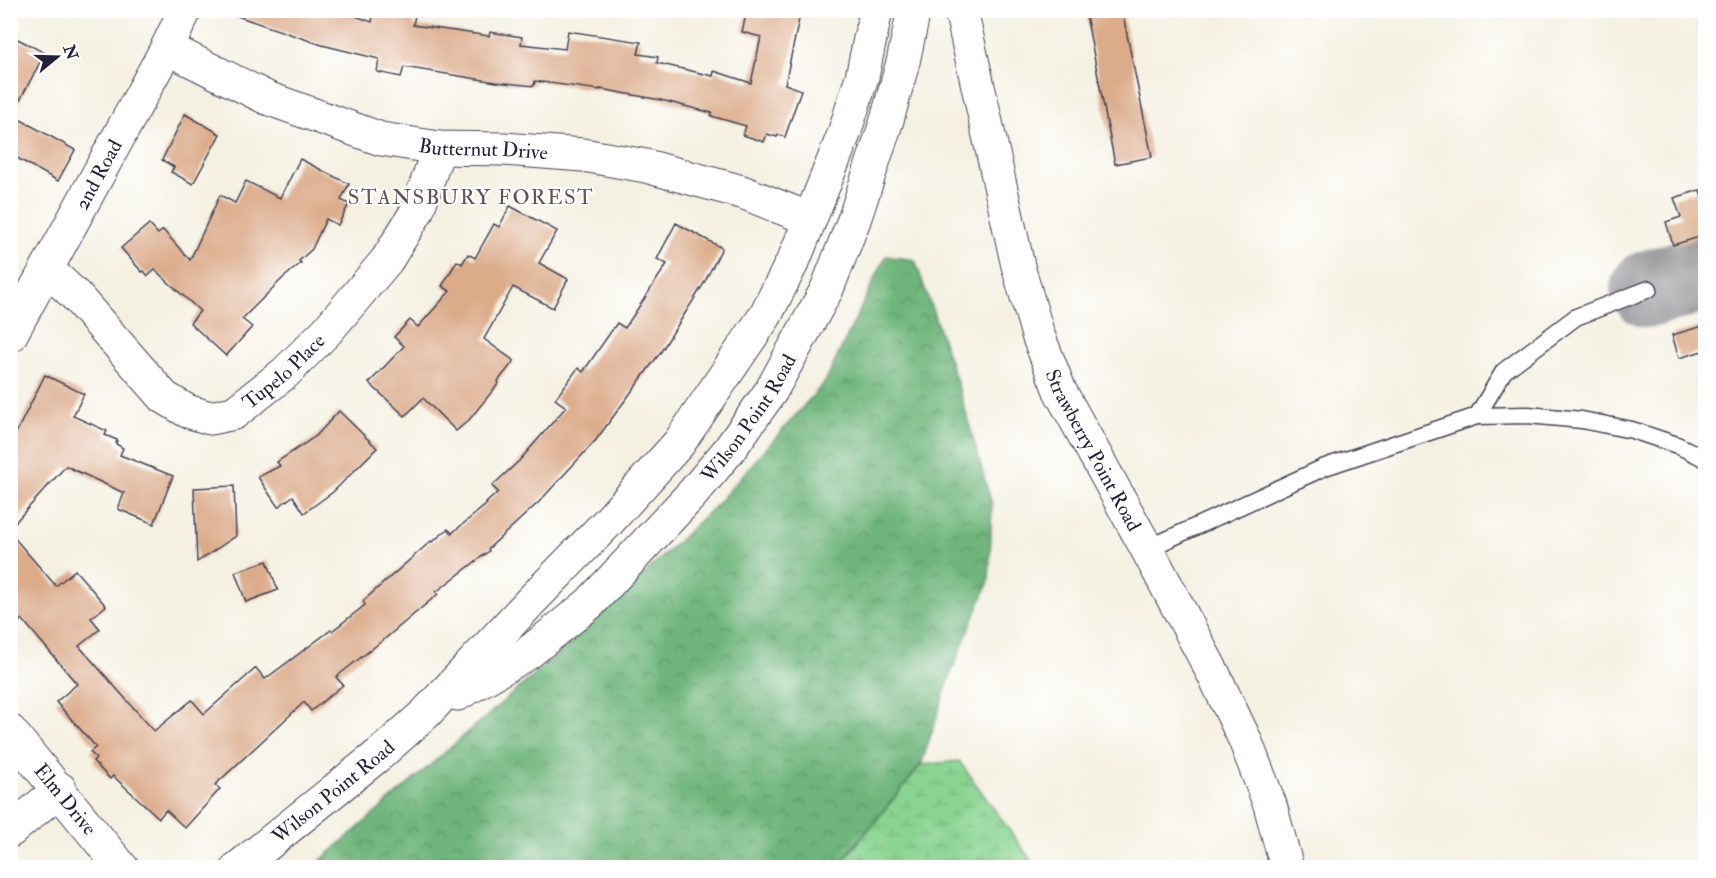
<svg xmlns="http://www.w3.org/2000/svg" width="1716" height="878" viewBox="0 0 1716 878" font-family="'IM FELL Double Pica',serif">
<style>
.forest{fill:url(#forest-crowns);stroke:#486c5b;stroke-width:1.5}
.wetland{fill:url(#wetland-marsh);stroke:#567b66;stroke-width:1.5}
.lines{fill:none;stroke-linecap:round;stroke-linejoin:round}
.taxiway{stroke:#8b8a8e;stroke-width:78}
.building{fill:#dcab8a}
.service-casing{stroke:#424154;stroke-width:19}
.minor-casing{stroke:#424154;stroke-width:35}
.service{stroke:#fff;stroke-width:16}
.minor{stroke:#fff;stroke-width:33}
.labels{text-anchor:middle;stroke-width:4.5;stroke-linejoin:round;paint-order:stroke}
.street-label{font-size:20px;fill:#22223b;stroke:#fff}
.neighbourhood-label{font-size:21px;letter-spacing:1.5px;fill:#635257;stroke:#fff}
</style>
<defs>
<pattern id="forest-crowns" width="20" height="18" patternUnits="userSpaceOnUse" patternTransform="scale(1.5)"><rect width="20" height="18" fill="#6fb67b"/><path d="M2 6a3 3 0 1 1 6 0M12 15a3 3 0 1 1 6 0" fill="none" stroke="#5b9466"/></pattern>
<pattern id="wetland-marsh" width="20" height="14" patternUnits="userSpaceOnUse" patternTransform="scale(1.5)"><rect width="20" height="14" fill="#8ad491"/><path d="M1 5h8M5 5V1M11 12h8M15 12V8" fill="none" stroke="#77b67e"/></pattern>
</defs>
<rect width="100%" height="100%" fill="#fff"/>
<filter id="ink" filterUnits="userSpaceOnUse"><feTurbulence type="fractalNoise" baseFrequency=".0167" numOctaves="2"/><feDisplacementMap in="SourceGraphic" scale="12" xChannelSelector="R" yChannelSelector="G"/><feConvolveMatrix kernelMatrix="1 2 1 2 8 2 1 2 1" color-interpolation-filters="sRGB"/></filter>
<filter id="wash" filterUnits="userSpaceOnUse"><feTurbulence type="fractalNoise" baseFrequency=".008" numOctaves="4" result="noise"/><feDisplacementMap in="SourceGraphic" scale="24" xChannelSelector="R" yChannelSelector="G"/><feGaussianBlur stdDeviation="1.35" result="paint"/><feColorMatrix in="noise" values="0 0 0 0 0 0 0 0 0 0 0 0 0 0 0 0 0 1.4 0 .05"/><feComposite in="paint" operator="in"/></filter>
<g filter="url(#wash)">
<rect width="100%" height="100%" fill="#f4f1e2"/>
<!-- forest -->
<polygon class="forest" points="886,256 915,260 957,382 992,505 989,581 952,670 921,765 837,867 312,868 589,627 717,504 825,382"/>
<!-- wetland -->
<polygon class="wetland" points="959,761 1036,867 836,867 850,853 921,765"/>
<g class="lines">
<!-- taxiway -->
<polyline class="taxiway" points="1649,289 1706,272"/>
</g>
<g id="blocks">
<!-- building -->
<g class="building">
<polygon points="235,10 339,10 372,22 374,10 394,10 415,15 413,25 489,36 490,32 522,37 521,44 565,49 568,31 641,42 638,54 658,57 657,63 713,76 714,71 751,83 761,37 742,32 747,10 801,10 785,84 801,90 785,137 778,135 777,137 767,134 764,142 743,135 746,126 711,116 712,113 661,100 600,89 600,90 535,81 534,86 496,82 404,67 401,77 377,72 379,59 322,45 234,15"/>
<polygon points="1085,10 1122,10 1152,157 1115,164"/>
<polygon points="10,35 45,53 12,115 75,150 58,181 10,154"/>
<polygon points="185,114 220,134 193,184 171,172 174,167 162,160"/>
<polygon points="300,159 349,184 341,200 349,204 338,225 326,219 312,249 299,261 301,263 282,279 242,319 252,327 226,356 190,323 200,311 155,270 148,276 144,271 142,272 121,248 149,224 158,234 163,230 190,260 220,195 235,203 246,181 280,198"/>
<polygon points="1700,190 1706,208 1706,235 1673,245 1666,222 1681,217 1674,198"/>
<polygon points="510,206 557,231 539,263 568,279 553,308 513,287 484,339 514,361 498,381 499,383 469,420 456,431 423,398 405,416 369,383 404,346 394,337 410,320 418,327 450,291 442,286 457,261 462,264 468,254 475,258 494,224 499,227"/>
<polygon points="676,223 722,248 703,285 660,353 596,440 539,502 488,549 489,551 436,592 438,594 387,637 336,677 343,685 311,711 304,702 215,785 220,789 185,828 166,810 159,818 113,776 110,779 93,761 96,758 90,752 96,747 56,702 77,684 22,619 10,629 10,533 56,586 75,570 106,606 91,618 100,629 79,646 154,731 192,700 204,714 256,668 265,679 331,630 332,631 365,605 363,601 431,541 432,542 448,529 452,533 487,504 486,503 498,492 492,486 519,461 566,407 555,399 578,368 583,372 617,323 625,328 667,264 657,259"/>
<polygon points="1706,325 1706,350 1679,358 1672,335"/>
<polygon points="45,375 84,394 73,416 107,431 105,435 117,440 116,444 123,448 120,455 173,476 154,524 118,509 124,493 66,466 10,528 10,445"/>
<polygon points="339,411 377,448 333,492 304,513 293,496 278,507 258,477 280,466 277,462 316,436"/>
<polygon points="234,486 236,536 197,562 194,488"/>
<polygon points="267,561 278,590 246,602 235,572"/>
</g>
</g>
</g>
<g filter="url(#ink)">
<use href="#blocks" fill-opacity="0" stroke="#424154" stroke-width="1.5"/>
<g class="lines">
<!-- service casing -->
<g class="service-casing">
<g id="service">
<polyline points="1477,416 1504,371 1576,317 1649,289"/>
<polyline points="1147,549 1325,467 1477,416 1528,415 1582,420 1632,430 1677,445 1706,459"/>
</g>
</g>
<!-- minor casing -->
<g class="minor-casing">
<g id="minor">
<path id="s1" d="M961,10L1018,266L1038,335L1060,391L1147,549L1214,675L1245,740L1270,805L1287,868"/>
<path id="s2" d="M167,48L267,98L381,139L439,148L504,149L583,155L646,166L742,192L810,219"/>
<path id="s3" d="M47,269L75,295L164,397L187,411L210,418L234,413L285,373L326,332L387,260L417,211L439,148"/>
<path id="s4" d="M10,336L167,48L185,10"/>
<path id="s5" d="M458,694L528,653L590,603L693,493L729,450L771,391L827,289L854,220L887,120L903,62L914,10"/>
<path id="s6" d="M10,731L122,868"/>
<polyline points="10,831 60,789"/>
<path id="s7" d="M238,868L381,753L426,713L530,602L607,523L679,443L765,316L795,257L844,134L862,77L876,10"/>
</g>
</g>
<!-- service -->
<use href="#service" class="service"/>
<!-- minor -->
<use href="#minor" class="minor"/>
</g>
</g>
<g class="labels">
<!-- street labels -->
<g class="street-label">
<text dy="7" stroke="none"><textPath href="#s2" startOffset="336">Butternut Drive</textPath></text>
<text dy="7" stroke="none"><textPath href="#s4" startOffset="184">2nd Road</textPath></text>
<text dy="7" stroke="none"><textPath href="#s3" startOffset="314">Tupelo Place</textPath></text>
<text dy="7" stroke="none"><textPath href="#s5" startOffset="405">Wilson Point Road</textPath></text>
<text dy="7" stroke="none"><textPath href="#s1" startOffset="462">Strawberry Point Road</textPath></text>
<text dy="7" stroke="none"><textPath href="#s7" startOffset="122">Wilson Point Road</textPath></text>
<text dy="7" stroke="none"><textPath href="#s6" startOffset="88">Elm Drive</textPath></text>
</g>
<!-- neighbourhood labels -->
<g class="neighbourhood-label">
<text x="471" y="204">STANSBURY FOREST</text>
</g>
</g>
<!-- margin -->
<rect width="1716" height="878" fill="none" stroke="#fff" stroke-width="36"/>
<!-- north arrow -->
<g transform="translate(57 57) rotate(71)" stroke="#ffffff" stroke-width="4.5" paint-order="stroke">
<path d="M0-4.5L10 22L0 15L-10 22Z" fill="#22223b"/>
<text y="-9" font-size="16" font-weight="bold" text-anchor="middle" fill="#22223b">N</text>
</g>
</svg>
